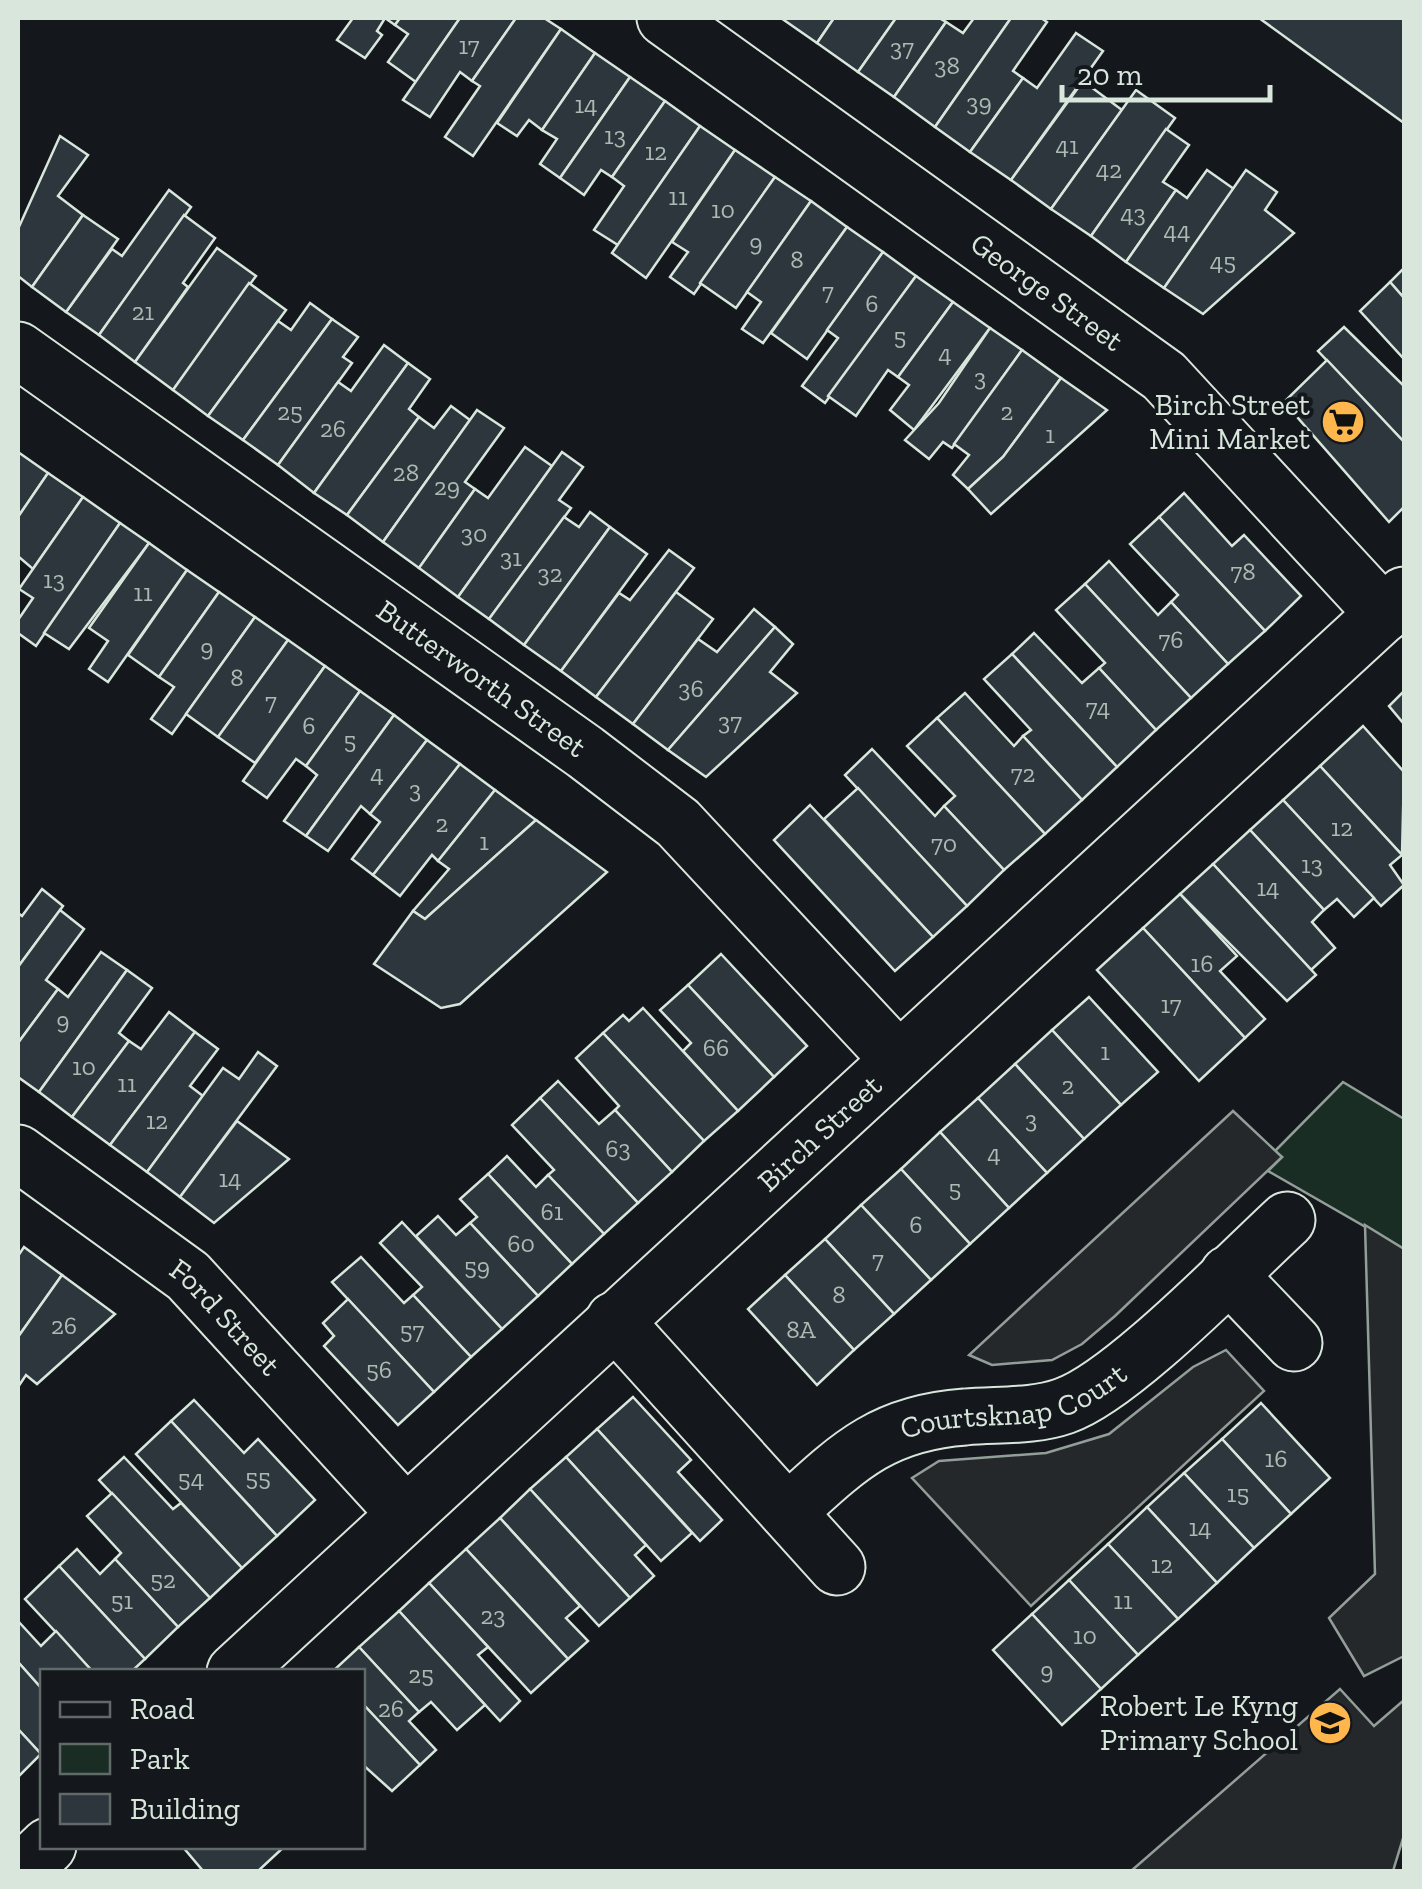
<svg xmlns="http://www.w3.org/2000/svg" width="1422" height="1889" viewBox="0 0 1422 1889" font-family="'Zilla Slab',serif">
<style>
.green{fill:#1a2d24;stroke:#939e99;stroke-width:2.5}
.parking{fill:#24282b;stroke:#939e99;stroke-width:2.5}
.building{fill:#2c363c;stroke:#d8e6dc;stroke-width:2.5}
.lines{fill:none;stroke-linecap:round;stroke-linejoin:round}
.minor-casing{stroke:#d8e6dc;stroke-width:59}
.minor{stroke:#14181c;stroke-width:55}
.labels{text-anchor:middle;stroke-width:8;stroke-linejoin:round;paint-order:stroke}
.number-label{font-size:25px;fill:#adbab4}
.street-label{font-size:30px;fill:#d8e6dc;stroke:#14181c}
.poi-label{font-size:30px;fill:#d8e6dc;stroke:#14181c;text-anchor:end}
</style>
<rect width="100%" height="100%" fill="#14181c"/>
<!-- green -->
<polygon class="green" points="1343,1082 1404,1119 1404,1249 1268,1171 1282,1157 1275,1151"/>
<!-- parking -->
<g class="parking">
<polygon points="1233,1111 1282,1157 1115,1316 1082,1344 1052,1360 992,1365 969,1355"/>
<polygon points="1365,1225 1404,1249 1404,1656 1364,1676 1329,1618 1375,1574"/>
<polygon points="1226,1350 1264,1391 1031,1606 912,1478 939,1461 1046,1453 1109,1434 1193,1367"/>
<polygon points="1340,1689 1374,1726 1404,1700 1404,1835 1393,1871 1131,1871"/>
</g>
<!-- building -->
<g class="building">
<polygon points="353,18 400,18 395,25 385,18 377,31 382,35 365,58 337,40"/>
<polygon points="400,18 460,18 416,82 388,62 408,34 395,25"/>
<polygon points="460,18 516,18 472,81 460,72 430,117 403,100"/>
<polygon points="516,18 544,18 561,29 473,156 445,137 480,86 472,81"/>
<polygon points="781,18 834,18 817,43"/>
<polygon points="834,18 896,18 858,72 817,43"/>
<polygon points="896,18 939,18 946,22 894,97 858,72"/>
<polygon points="974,18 1011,18 935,127 894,97 946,22 963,33"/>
<polygon points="1011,18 1041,18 1047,22 1013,71 1023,78 970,152 935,127"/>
<polygon points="1259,18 1404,18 1404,123"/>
<polygon points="561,29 595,53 542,130 529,120 517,136 497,123"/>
<polygon points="1076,33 1103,51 1011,180 970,152 1023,78 1037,88"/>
<polygon points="595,53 630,77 560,178 540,164 557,139 542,130"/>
<polygon points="630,77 665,101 612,177 601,170 584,195 560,178"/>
<polygon points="1083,81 1122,110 1051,209 1011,180"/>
<polygon points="1136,90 1175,118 1091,236 1051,209"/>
<polygon points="665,101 700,126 618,245 594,230 624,186 612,177"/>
<polygon points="700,126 735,150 646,278 612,253"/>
<polygon points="1166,129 1189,145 1163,182 1176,190 1126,262 1091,236"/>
<polygon points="60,136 88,155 58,196 83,215 32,287 18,276 18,229"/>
<polygon points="735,150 775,177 694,294 670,277 688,252 672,242"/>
<polygon points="1207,170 1234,189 1164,288 1126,262 1176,190 1187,198"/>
<polygon points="1246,170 1277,192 1265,210 1294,233 1203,314 1164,288"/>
<polygon points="775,177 811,201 736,308 700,283"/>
<polygon points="169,190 191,207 99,335 66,312 112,249 122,256"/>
<polygon points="811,201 847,227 763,343 742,329 761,302 747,292"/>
<polygon points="83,215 118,239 66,312 32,287"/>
<polygon points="184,215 215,238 183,283 188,287 135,362 99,335"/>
<polygon points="847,227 883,252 807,359 771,333"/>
<polygon points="217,248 256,276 173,390 135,362"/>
<polygon points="883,252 916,276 825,403 802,386 838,338 827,330"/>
<polygon points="1404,268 1404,298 1390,282"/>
<polygon points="916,276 953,302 898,377 888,370 856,416 828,396"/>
<polygon points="1390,282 1404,298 1404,359 1360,311"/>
<polygon points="249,283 286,310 208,416 173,390"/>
<polygon points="953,302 990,328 914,430 890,410 909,385 898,377"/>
<polygon points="310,303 332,319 243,440 208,416 278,321 291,330"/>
<polygon points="332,319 358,337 343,357 352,363 278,465 243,440"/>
<polygon points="1344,327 1404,386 1404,442 1318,351"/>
<polygon points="990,328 1022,350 952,448 943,442 929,459 905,440 939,403"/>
<polygon points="384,345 408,363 314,493 278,465 338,382 351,391"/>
<polygon points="1022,350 1061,378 1003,457 968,489 953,475 969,455 954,444"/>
<polygon points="1327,360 1404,442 1404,507 1389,522 1284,402"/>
<polygon points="408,363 430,379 409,409 419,417 347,515 314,493"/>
<polygon points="1061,378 1107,410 991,514 968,489 1003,457"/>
<polygon points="451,406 470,420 383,542 347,515 419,417 434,428"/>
<polygon points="477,410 504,428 465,482 475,489 419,568 383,542"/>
<polygon points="525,447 552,466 458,597 419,568 475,489 488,498"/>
<polygon points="18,452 48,473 18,517"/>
<polygon points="562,452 583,467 559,500 571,508 489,619 458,597"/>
<polygon points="48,473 83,497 33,569 19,557 18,561 18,517"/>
<polygon points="1184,493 1232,546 1244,535 1301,596 1265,631 1159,517"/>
<polygon points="83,497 120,523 36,646 18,633 18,620 33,598 19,589"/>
<polygon points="590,512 610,527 524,645 489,619 564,517 579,527"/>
<polygon points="1159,517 1265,631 1228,664 1171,602 1178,595 1130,544"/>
<polygon points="120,523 149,543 69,649 44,633"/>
<polygon points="610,527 647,554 561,671 524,645"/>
<polygon points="149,543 187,570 108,682 89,669 108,641 89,628"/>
<polygon points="669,550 694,568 596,697 561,671 619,593 630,600"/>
<polygon points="1109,561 1158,615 1171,602 1228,664 1191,698 1085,584"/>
<polygon points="187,570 219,592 159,677 128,655"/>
<polygon points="1085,584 1191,698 1156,730 1099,668 1105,663 1056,610"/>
<polygon points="219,592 255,617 172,734 151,719 174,687 159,677"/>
<polygon points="676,592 713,619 633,724 596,697"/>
<polygon points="754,609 775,627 668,750 633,724 698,639 717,652"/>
<polygon points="255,617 288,640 218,737 186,714"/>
<polygon points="775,627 793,644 770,672 797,693 706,777 668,750"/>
<polygon points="1034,633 1082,683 1099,668 1156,730 1117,767 1012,654"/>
<polygon points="288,640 325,666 255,763 218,737"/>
<polygon points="1012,654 1117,767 1082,800 1023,736 1031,730 984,679"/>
<polygon points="325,666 360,691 306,766 296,759 267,798 243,781"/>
<polygon points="360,691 394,715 306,836 284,821 317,775 306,766"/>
<polygon points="1404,691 1404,724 1389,706"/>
<polygon points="965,693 1014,746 1023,736 1082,800 1045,834 937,718"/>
<polygon points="394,715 427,740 370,814 361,806 328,851 306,836"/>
<polygon points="937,718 1045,834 1004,870 944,806 955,796 907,746"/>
<polygon points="1363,726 1404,772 1402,855 1320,766"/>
<polygon points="427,740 460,764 373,875 352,859 380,822 370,814"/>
<polygon points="872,749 935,816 944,806 1004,870 967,906 845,775"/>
<polygon points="460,764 495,790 438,861 432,855 400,896 373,875"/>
<polygon points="1320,766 1402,855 1390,865 1404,885 1381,906 1283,800"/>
<polygon points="858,788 967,906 933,937 824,819"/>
<polygon points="495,790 536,820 425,919 413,911 449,869 438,861"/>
<polygon points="1283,800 1374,898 1354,917 1337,899 1324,910 1250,830"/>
<polygon points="810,805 933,937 895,971 774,840"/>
<polygon points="536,820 607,872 460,1004 441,1008 374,964 413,911 425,919"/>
<polygon points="1250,830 1324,910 1312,922 1335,948 1311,970 1213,864"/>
<polygon points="1213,864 1316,975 1287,1001 1180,894"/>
<polygon points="42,889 63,906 18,967 18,913 22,916"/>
<polygon points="1180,894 1237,956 1220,971 1265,1019 1245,1038 1143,928"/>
<polygon points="60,910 84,929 46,980 58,989 18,1043 18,967"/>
<polygon points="1143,928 1245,1038 1199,1081 1097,970"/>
<polygon points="101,952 127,970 39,1092 18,1077 18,1043 58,989 68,997"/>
<polygon points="721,954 807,1046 774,1077 688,985"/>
<polygon points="127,970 152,988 119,1033 129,1041 72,1117 39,1092"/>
<polygon points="688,985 774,1077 738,1111 683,1051 691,1043 660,1010"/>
<polygon points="1089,997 1158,1072 1121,1105 1052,1030"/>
<polygon points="643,1008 738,1111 704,1141 603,1033 623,1015 629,1021"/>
<polygon points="169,1012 195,1032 110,1145 72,1117 129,1041 141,1049"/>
<polygon points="1052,1030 1121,1105 1084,1139 1015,1064"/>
<polygon points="195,1032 218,1049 190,1086 203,1096 147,1172 110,1145"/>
<polygon points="603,1033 704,1141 672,1172 615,1110 619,1106 576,1058"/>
<polygon points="258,1052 277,1066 180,1197 147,1172 223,1068 239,1079"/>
<polygon points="1015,1064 1084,1139 1047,1173 978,1098"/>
<polygon points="558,1081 599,1124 615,1110 672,1172 638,1203 540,1098"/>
<polygon points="540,1098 638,1203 604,1234 548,1175 554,1170 512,1125"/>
<polygon points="978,1098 1047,1173 1009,1208 940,1132"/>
<polygon points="237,1121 289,1159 214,1223 180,1197"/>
<polygon points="940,1132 1009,1208 970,1244 901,1169"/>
<polygon points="507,1156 536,1187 548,1175 604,1234 572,1264 488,1174"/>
<polygon points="901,1169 970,1244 931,1280 861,1205"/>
<polygon points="488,1174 572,1264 538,1296 470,1223 477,1217 460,1199"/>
<polygon points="861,1205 931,1280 894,1314 825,1239"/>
<polygon points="438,1216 456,1235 470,1223 538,1296 502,1329 416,1236"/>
<polygon points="402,1222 502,1329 471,1357 413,1295 422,1287 380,1243"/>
<polygon points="825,1239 894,1314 854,1350 785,1275"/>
<polygon points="24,1247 62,1275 18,1337 18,1256"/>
<polygon points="361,1257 404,1303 413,1295 471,1357 434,1392 332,1282"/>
<polygon points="62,1275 115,1314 37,1384 26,1375 18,1387 18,1337"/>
<polygon points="785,1275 854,1350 817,1385 748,1309"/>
<polygon points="348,1299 434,1392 398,1425 324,1346 334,1336 323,1323"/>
<polygon points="633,1397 691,1460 678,1472 722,1520 700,1541 597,1429"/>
<polygon points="194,1400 244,1453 258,1439 315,1500 277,1536 171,1421"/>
<polygon points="1261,1403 1330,1478 1291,1514 1222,1439"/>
<polygon points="171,1421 277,1536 242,1568 136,1454"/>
<polygon points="597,1429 692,1533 661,1561 566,1457"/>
<polygon points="1222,1439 1291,1514 1254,1548 1184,1473"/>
<polygon points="124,1457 173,1509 181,1503 242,1568 210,1598 99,1480"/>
<polygon points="566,1457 646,1545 635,1555 654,1576 630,1598 530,1489"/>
<polygon points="1184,1473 1254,1548 1217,1583 1147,1507"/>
<polygon points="530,1489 630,1598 599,1626 500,1518"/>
<polygon points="112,1493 210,1598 178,1627 115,1559 121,1553 87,1516"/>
<polygon points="1147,1507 1217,1583 1178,1619 1108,1544"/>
<polygon points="500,1518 580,1606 566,1618 588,1641 568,1659 466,1549"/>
<polygon points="1108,1544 1178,1619 1138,1655 1069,1580"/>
<polygon points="77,1549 100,1574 115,1559 178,1627 145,1659 59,1566"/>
<polygon points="466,1549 568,1659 531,1693 429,1583"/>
<polygon points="59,1566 145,1659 131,1672 93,1672 25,1599"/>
<polygon points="1069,1580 1138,1655 1101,1689 1032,1614"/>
<polygon points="429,1583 488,1647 478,1655 520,1701 500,1721 399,1611"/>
<polygon points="399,1611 485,1705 457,1730 431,1702 419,1712 359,1647"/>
<polygon points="1032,1614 1101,1689 1062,1725 993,1650"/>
<polygon points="18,1621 41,1646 56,1631 93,1672 42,1672 42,1689 18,1662"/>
<polygon points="359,1647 419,1712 409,1721 436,1750 420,1765 362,1703 362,1672 333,1671"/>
<polygon points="18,1662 42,1689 41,1754 18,1729"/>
<polygon points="362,1703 420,1765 392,1791 362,1764"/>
<polygon points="18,1729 41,1754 18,1777"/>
<polygon points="182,1846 285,1846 257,1872 204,1872"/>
</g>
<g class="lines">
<!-- minor casing -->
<g class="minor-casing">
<g id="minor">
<path id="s1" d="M665,18L1164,376L1384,614"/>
<path id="s2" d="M18,350L585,752L678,823L899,1060"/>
<path id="s3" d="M18,1153L188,1276L404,1512"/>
<polyline points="1228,1274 1294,1343"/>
<polyline points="614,1320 837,1567"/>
<path id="s4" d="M788,1512C847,1458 881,1423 965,1417C997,1414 1033,1417 1064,1406C1121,1387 1238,1265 1287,1220"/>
<path id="s5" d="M235,1672L1404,595"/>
<polyline points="21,1872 48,1846"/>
</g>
</g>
<!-- minor -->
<use href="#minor" class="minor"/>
</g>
<!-- icons -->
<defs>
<g id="supermarket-disc" transform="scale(2.25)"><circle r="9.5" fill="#ffb74d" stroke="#14181c"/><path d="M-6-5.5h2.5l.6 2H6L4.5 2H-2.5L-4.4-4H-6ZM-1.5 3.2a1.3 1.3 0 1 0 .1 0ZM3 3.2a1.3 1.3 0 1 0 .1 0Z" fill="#111"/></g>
<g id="school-disc" transform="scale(2.25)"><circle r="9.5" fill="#ffb74d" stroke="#14181c"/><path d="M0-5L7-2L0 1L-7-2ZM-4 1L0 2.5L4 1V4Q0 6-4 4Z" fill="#111"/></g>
</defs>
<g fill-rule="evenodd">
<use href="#supermarket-disc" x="1343" y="422"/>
<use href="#school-disc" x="1330" y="1723"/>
</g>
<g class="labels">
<!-- number labels -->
<g class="number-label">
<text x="469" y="54">17</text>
<text x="902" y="56">37</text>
<text x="947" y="74">38</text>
<text x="979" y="111">39</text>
<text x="586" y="113">14</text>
<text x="615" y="144">13</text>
<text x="1067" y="154">41</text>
<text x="656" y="160">12</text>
<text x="1109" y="178">42</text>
<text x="678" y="205">11</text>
<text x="723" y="218">10</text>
<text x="1133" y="222">43</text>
<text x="1177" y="239">44</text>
<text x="756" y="251">9</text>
<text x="797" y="268">8</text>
<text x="1223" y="270">45</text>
<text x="828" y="300">7</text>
<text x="872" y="312">6</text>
<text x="143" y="320">21</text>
<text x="900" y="345">5</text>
<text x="945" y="362">4</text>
<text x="980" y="386">3</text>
<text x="290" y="420">25</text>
<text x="1007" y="420">2</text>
<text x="333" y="437">26</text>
<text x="1050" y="443">1</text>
<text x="406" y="481">28</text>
<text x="447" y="495">29</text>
<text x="474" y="542">30</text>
<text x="511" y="566">31</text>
<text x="1243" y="580">78</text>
<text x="550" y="582">32</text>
<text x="54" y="588">13</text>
<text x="143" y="601">11</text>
<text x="1171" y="648">76</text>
<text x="207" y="656">9</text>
<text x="237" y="686">8</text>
<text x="691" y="697">36</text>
<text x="271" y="710">7</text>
<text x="1098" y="716">74</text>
<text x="730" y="730">37</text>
<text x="309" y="734">6</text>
<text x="350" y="749">5</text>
<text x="377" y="782">4</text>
<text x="1023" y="782">72</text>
<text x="415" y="798">3</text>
<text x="442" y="832">2</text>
<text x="1342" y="836">12</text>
<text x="484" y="850">1</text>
<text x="944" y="852">70</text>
<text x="1312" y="873">13</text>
<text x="1268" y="896">14</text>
<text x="1202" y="972">16</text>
<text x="1171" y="1013">17</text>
<text x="63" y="1029">9</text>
<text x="716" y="1056">66</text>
<text x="1105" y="1060">1</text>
<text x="84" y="1075">10</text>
<text x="127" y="1092">11</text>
<text x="1068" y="1094">2</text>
<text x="1031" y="1128">3</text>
<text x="157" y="1129">12</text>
<text x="618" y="1157">63</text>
<text x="994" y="1162">4</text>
<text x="230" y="1187">14</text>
<text x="955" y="1197">5</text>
<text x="552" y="1220">61</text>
<text x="916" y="1233">6</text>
<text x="521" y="1252">60</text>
<text x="878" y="1268">7</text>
<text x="477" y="1275">59</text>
<text x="839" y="1303">8</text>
<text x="64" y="1334">26</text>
<text x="801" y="1338">8A</text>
<text x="412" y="1339">57</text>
<text x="379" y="1378">56</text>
<text x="1276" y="1467">16</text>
<text x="258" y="1486">55</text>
<text x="191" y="1487">54</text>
<text x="1238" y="1502">15</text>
<text x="1200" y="1536">14</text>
<text x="1162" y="1573">12</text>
<text x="163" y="1588">52</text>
<text x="122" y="1609">51</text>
<text x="1123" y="1609">11</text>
<text x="493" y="1624">23</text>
<text x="1085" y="1644">10</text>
<text x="1047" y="1679">9</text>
<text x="421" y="1683">25</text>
<text x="391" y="1717">26</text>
</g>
<!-- street labels -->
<g class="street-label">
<text dy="10" stroke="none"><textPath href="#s1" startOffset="470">George Street</textPath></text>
<text dy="10" stroke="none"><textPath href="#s2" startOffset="568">Butterworth Street</textPath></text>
<text dy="10" stroke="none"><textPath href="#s5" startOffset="795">Birch Street</textPath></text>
<text dy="10" stroke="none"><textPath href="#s3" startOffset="265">Ford Street</textPath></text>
<text dy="10" stroke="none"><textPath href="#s4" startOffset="258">Courtsknap Court</textPath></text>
</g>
<!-- poi labels -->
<g class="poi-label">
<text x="1310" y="415">Birch Street<tspan x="1310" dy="34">Mini Market</tspan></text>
<text x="1298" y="1716">Robert Le Kyng<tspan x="1298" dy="34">Primary School</tspan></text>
</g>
</g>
<!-- border -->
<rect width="1422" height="1889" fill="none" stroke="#d8e6dc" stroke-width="40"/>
<!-- legend -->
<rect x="40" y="1669" width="325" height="180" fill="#14181c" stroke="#626a69" stroke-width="2.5"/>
<rect x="60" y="1702" width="50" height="15" fill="#14181c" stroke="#626a69" stroke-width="2.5"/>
<text x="130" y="1719" font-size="30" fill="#d8e6dc">Road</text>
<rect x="60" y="1744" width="50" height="30" fill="#1a2d24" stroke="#626a69" stroke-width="2.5"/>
<text x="130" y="1769" font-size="30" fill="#d8e6dc">Park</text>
<rect x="60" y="1794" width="50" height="30" fill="#2c363c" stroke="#626a69" stroke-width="2.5"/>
<text x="130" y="1819" font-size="30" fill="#d8e6dc">Building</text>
<!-- scale -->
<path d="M1062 85v15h208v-15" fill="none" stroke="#d8e6dc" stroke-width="5"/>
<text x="1077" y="85" font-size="30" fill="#d8e6dc" stroke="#14181c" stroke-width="8" paint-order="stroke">20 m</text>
</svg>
